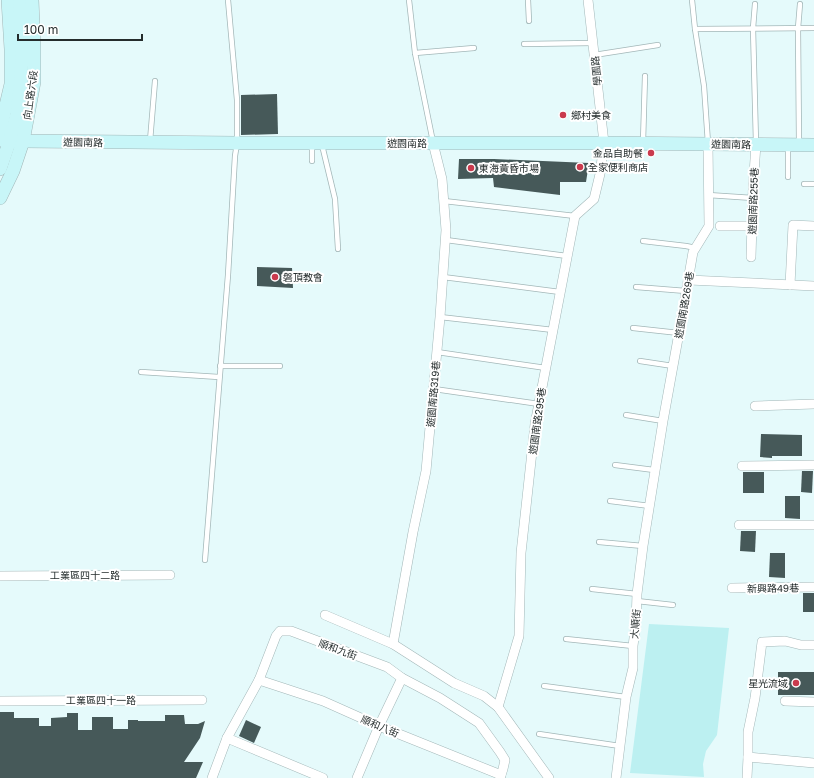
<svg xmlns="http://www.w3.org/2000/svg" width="814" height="778" viewBox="0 0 814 778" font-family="'Golos Text','Noto Sans TC',sans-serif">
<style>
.green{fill:#bcf0f1}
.building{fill:#465959}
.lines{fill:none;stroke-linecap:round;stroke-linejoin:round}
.lane-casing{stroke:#a3b7b8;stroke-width:6}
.street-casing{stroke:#a3b7b8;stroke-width:10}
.secondary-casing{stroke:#a3b7b8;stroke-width:14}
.lane{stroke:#fff;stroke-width:4.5}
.street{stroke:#fff;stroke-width:9}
.secondary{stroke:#c8f6f8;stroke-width:13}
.poi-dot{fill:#ca3a4d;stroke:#fff;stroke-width:1.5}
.labels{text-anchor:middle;stroke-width:4;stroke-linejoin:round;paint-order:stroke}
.street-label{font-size:10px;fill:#242c2c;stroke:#fff}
.poi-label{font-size:10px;fill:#242c2c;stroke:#fff;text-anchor:start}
</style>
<rect width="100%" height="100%" fill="#e5fafb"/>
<!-- green -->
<polygon class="green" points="649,624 729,628 717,735 706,751 703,764 704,777 630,773"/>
<!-- building -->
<g class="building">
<polygon points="277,94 278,134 241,135 241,95"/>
<polygon points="459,159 494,159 589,163 586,182 560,182 560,195 494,187 493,178 458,179"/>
<polygon points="257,267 292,268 293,288 257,286"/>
<polygon points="761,434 802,435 802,456 772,456 772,458 760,457"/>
<polygon points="802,471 813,471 812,493 801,492"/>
<rect x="743" y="472" width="21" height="21"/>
<polygon points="785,496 800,496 800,519 785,518"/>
<polygon points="741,531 756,531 755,552 740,551"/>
<polygon points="770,553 785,553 785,578 769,577"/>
<rect x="803" y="593" width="11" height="19"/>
<rect x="778" y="672" width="36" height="23"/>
<polygon points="0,712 14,712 14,718 39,718 39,726 51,726 51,718 67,717 67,713 78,713 78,730 92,730 92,717 113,717 113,729 128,729 128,720 138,720 138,721 165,721 165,715 184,715 185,724 198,724 205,721 200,738 184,762 203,762 196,778 0,778"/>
<polygon points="246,720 261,727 254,743 239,736"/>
</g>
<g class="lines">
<!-- lane casing -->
<g class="lane-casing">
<g id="lane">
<polyline points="409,0 415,53 433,142"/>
<polyline points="528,0 529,21"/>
<polyline points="692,0 695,29 704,86 708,143"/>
<polyline points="755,4 753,28 756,143"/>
<polyline points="695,29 814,28"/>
<polyline points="524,44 593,43"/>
<polyline points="415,53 474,48"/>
<polyline points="594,55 658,45"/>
<polyline points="150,141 155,81"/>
<polyline points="643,142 645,76"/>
<polyline points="799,143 798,28 800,4"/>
<polyline points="312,145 312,161"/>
<polyline points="322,145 335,199 338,249"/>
<polyline points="788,146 788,177"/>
<polyline points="804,184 814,184"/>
<polyline points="708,195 753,198"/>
<polyline points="444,201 575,216"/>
<polyline points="446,240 567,256"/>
<polyline points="643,241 686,246 696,248"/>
<polyline points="443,277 560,292"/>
<polyline points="636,287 686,291"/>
<polyline points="440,317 553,330"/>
<polyline points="633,328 679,333"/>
<polyline points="437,352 546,368"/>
<polyline points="640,361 673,366"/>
<polyline points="220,366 280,366"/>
<polyline points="141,372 219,377"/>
<polyline points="434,389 539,404"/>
<polyline points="626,415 663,421"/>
<polyline points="615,465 654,470"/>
<polyline points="610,501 650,506"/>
<polyline points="599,542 643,546"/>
<polyline points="205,560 228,275 235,156 237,143 237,100 228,0"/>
<polyline points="592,589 637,594"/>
<polyline points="637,601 673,605"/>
<polyline points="566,639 633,646"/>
<polyline points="544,686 626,697"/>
<polyline points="539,734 620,746"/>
</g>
</g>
<!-- street casing -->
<g class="street-casing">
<g id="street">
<polyline points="720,226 752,226"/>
<polyline points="751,257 753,189 756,144"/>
<polyline points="689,280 814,286"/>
<polyline points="790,285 793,225 814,226"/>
<polyline points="755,406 814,404"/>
<polyline points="742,466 814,465"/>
<polyline points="739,525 814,525"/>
<polyline points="0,576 170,575"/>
<polyline points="732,588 814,587"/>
<polyline points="325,615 393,644 454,683 484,696 498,707 549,778"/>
<polyline points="393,644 413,532 426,471 440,317 446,230 442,179 433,143"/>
<polyline points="814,645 801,645 785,641 762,642 755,698 748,732 748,757 814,763"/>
<polyline points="259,680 323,701 379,726 501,775"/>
<polyline points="0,701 202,700"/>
<polyline points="785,701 814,702"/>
<polyline points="498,707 519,636 521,553 535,424 553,330 575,216 594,199 600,174 604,143 588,0"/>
<polyline points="227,738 323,778"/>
<polyline points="212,778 227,738 259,680 276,636 280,631 291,631 387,667 402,678 440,698 479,723 500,752 505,760 503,769 500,778"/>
<polyline points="357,778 379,726 402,678"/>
<polyline points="616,778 626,697 633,668 633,646 636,622 637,594 643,546 663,421 679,333 693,252 709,226 708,144"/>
<polyline points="747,778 748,757"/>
</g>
</g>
<!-- secondary casing -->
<g class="secondary-casing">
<g id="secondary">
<polyline points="0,131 11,84 11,49 8,0"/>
<polyline points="0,140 23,141 237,143 604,143 814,145"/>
<polyline points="0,169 10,140 17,114 21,81 22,49 20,0"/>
<polyline points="0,198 13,171 23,141 34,82 34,47 32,0"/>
</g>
</g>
<!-- lane -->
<use href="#lane" class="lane"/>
<!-- street -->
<use href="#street" class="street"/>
<!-- secondary -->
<use href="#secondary" class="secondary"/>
</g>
<!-- markers -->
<g class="poi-dot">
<circle cx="563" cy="115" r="4"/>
<circle cx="651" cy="153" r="4"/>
<circle cx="580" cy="167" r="4"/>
<circle cx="471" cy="168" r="4"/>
<circle cx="275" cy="277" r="4"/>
<circle cx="796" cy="683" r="4"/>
</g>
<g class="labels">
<!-- street labels -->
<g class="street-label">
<text transform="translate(596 71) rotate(-96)" y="4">學園路</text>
<text transform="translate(30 95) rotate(-82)" y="4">向上路六段</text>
<text transform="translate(83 142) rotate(1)" y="4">遊園南路</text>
<text x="407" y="147">遊園南路</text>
<text transform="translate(731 144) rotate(1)" y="4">遊園南路</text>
<text transform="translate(753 201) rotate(-88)" y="4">遊園南路255巷</text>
<text transform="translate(684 305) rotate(-80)" y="4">遊園南路269巷</text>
<text transform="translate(433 394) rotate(-85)" y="4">遊園南路319巷</text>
<text transform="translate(537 421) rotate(-82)" y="4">遊園南路295巷</text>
<text x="85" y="579">工業區四十二路</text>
<text transform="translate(773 588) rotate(-1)" y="4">新興路49巷</text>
<text transform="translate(635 624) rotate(-85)" y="4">大順街</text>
<text transform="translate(338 649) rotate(20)" y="4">順和九街</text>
<text x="101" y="704">工業區四十一路</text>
<text transform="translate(380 726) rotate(23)" y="4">順和八街</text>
</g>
<!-- poi labels -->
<g class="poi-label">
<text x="571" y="119">鄉村美食</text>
<text x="643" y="157" text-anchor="end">金品自助餐</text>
<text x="588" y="171">全家便利商店</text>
<text x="479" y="172">東海黃昏市場</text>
<text x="283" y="281">磐頂教會</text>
<text x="788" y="687" text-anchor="end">星光流域</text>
</g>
</g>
<!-- scale -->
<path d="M18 34v6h124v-6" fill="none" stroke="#242c2c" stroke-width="2"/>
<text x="24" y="34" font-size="12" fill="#242c2c" stroke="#ffffff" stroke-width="3" paint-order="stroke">100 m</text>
</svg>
